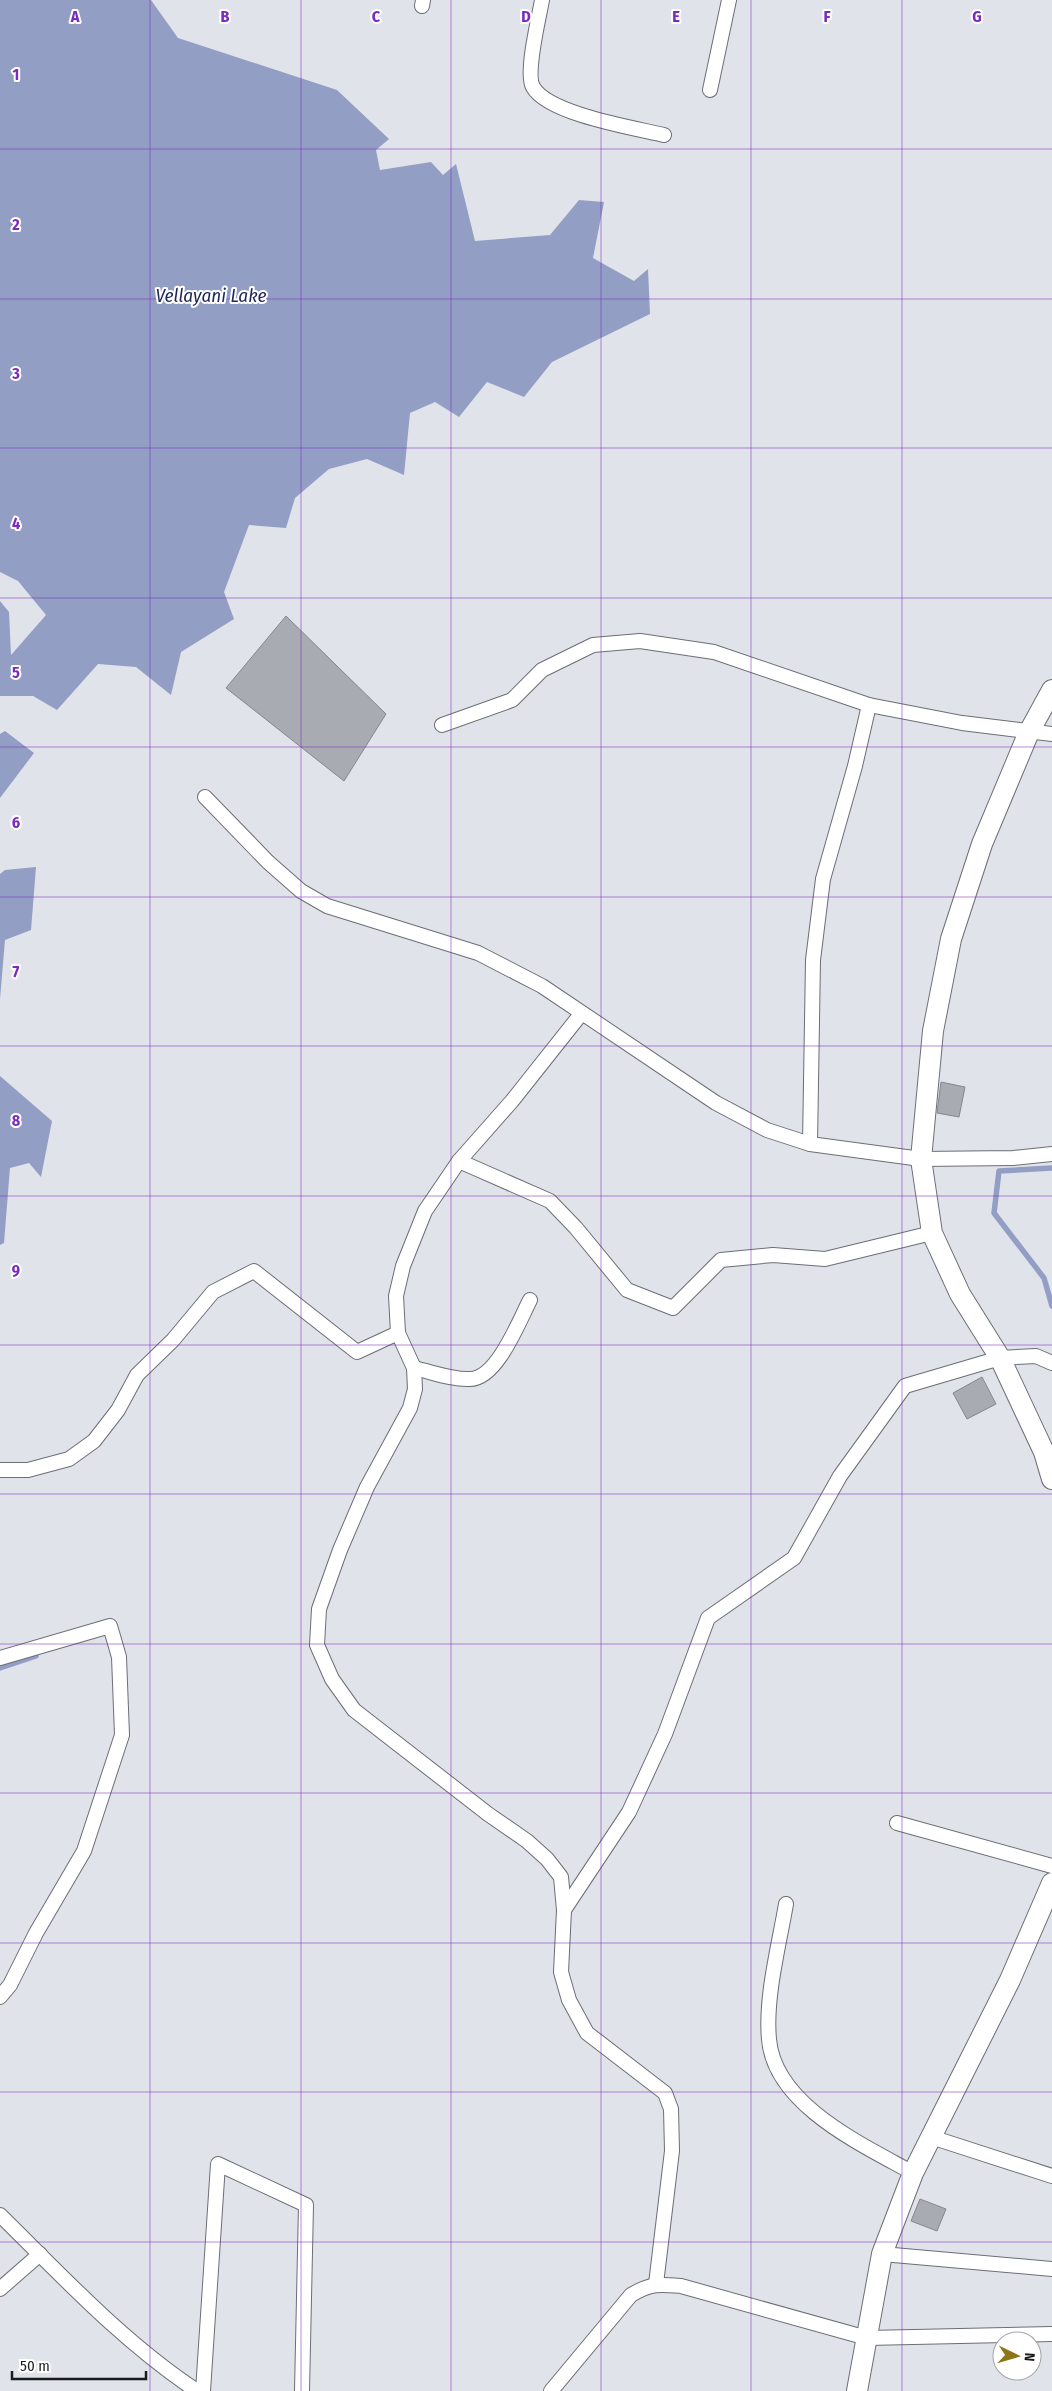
<svg xmlns="http://www.w3.org/2000/svg" width="1052" height="2391" viewBox="0 0 1052 2391" font-family="'Fira Sans Condensed',sans-serif">
<style>
.water{fill:#939ec5}
.lines{fill:none;stroke-linecap:round;stroke-linejoin:round}
.stream{stroke:#939ec5;stroke-width:5.5}
.building{fill:#a9abb3;stroke:#85878e}
.street-casing{stroke:#6c6e75;stroke-width:16}
.secondary-casing{stroke:#6c6e75;stroke-width:22}
.street{stroke:#fff;stroke-width:14}
.secondary{stroke:#fff;stroke-width:20}
.grid{fill:none;stroke:#7b2cbf;stroke-width:1;stroke-opacity:0.55}
.labels{text-anchor:middle;stroke-width:4;stroke-linejoin:round;paint-order:stroke}
.water-label{font-size:19px;font-style:italic;fill:#1e2758;stroke:#fff}
.grid-label{font-size:16px;text-anchor:middle;font-weight:bold;fill:#7b2cbf;stroke:#fff;stroke-width:4;stroke-linejoin:round;paint-order:stroke}
</style>
<rect width="100%" height="100%" fill="#e1e3eb"/>
<!-- water -->
<g class="water">
<polygon points="0,0 151,0 178,38 337,90 389,139 376,150 380,170 431,162 443,175 456,164 475,241 550,235 579,200 604,202 593,258 634,281 648,269 650,314 552,362 524,397 487,382 459,417 435,402 410,413 404,475 367,459 329,469 295,498 286,528 249,525 224,592 234,619 181,652 171,695 136,667 98,664 57,710 33,696 0,696 0,601 9,612 11,655 46,615 18,581 0,572"/>
<polygon points="5,731 34,753 0,798 0,734"/>
<polygon points="36,867 31,930 5,940 0,999 0,874 5,870"/>
<polygon points="0,1076 52,1121 41,1177 29,1163 10,1168 4,1243 0,1245"/>
</g>
<g class="lines">
<!-- stream -->
<g class="stream">
<polyline points="1052,1168 999,1171 994,1213 1044,1278 1052,1306"/>
<polyline points="0,1668 36,1656"/>
</g>
</g>
<!-- building -->
<g class="building">
<polygon points="286,616 386,714 344,781 226,688"/>
<polygon points="941,1082 965,1087 959,1117 937,1113"/>
<polygon points="982,1377 996,1404 967,1419 953,1393"/>
<polygon points="920,2199 946,2209 937,2231 911,2221"/>
</g>
<g class="lines">
<!-- street casing -->
<g class="street-casing">
<g id="street">
<path d="M542,0C539,18 525,73 533,87C548,114 634,128 664,135"/>
<polyline points="422,6 423,0"/>
<polyline points="710,90 729,0"/>
<polyline points="442,725 512,700 542,670 593,645 640,641 714,652 869,705 962,723 1052,734"/>
<polyline points="205,797 268,862 301,891 327,906 478,953 542,986 716,1103 767,1130 810,1144 921,1159 1013,1158 1052,1154"/>
<polyline points="581,1014 512,1101 459,1161 425,1211 403,1266 396,1296 398,1333 414,1368 415,1389 410,1408 367,1487 340,1550 319,1609 317,1645 332,1679 354,1710 488,1814 527,1841 547,1859 561,1877 564,1910 561,1972 569,2000 587,2033 665,2093 671,2109 672,2151 656,2284"/>
<polyline points="810,1144 813,960 823,879 855,766 869,705"/>
<polyline points="459,1161 550,1201 576,1228 627,1290 673,1308 721,1260 773,1255 825,1259 932,1233"/>
<path d="M414,1368C432,1372 452,1380 470,1379C497,1379 519,1321 530,1300"/>
<polyline points="0,1470 28,1470 69,1459 94,1441 118,1410 137,1375 173,1340 213,1292 254,1271 357,1352 398,1333"/>
<polyline points="0,1658 110,1626 119,1657 122,1735 84,1851 36,1933 10,1985 0,1997"/>
<polyline points="897,1823 1052,1866"/>
<path d="M786,1904C779,1945 765,1998 769,2039C774,2105 863,2145 913,2173"/>
<polyline points="564,1910 629,1812 665,1734 708,1618 794,1558 840,1476 905,1386 1000,1358 1036,1356 1052,1363"/>
<polyline points="931,2137 1052,2176"/>
<path d="M0,2215C62,2276 124,2343 197,2391"/>
<polyline points="882,2254 1052,2269"/>
<polyline points="0,2289 40,2254"/>
<polyline points="203,2391 218,2164 306,2205 302,2391"/>
<path d="M551,2391L631,2295C651,2283 659,2284 681,2286L867,2338L1052,2334"/>
</g>
</g>
<!-- secondary casing -->
<g class="secondary-casing">
<g id="secondary">
<polyline points="1052,690 1029,732 982,844 951,939 933,1031 921,1159 932,1233 960,1294 1000,1358 1044,1452 1052,1479"/>
<polyline points="857,2391 882,2254 913,2173 1010,1980 1052,1883"/>
</g>
</g>
<!-- street -->
<use href="#street" class="street"/>
<!-- secondary -->
<use href="#secondary" class="secondary"/>
</g>
<!-- grid -->
<path class="grid" d="M150,0V2391M301,0V2391M451,0V2391M601,0V2391M751,0V2391M902,0V2391M0,149H1052M0,299H1052M0,448H1052M0,598H1052M0,747H1052M0,897H1052M0,1046H1052M0,1196H1052M0,1345H1052M0,1494H1052M0,1644H1052M0,1793H1052M0,1943H1052M0,2092H1052M0,2242H1052"/>
<g class="labels">
<!-- water labels -->
<g class="water-label">
<text x="211" y="302">Vellayani Lake</text>
</g>
</g>
<g class="grid-label">
<text x="75" y="22">A</text>
<text x="225" y="22">B</text>
<text x="376" y="22">C</text>
<text x="526" y="22">D</text>
<text x="676" y="22">E</text>
<text x="827" y="22">F</text>
<text x="977" y="22">G</text>
<text x="16" y="80">1</text>
<text x="16" y="230">2</text>
<text x="16" y="379">3</text>
<text x="16" y="529">4</text>
<text x="16" y="678">5</text>
<text x="16" y="828">6</text>
<text x="16" y="977">7</text>
<text x="16" y="1126">8</text>
<text x="16" y="1276">9</text>
</g>
<!-- north arrow -->
<g transform="translate(1017 2356) rotate(95)"><circle r="24" fill="#ffffff" stroke="#a3a4a5"/>
<path d="M0-4L9 19L0 12L-9 19Z" fill="#8e751a"/>
<text y="-8" font-size="14" font-weight="bold" text-anchor="middle" fill="#1a1b1e">N</text>
</g>
<!-- scale -->
<path d="M12 2371v8h134v-8" fill="none" stroke="#1a1b1e" stroke-width="2.5"/>
<text x="20" y="2371" font-size="15" fill="#1a1b1e" stroke="#ffffff" stroke-width="4" paint-order="stroke">50 m</text>
</svg>
